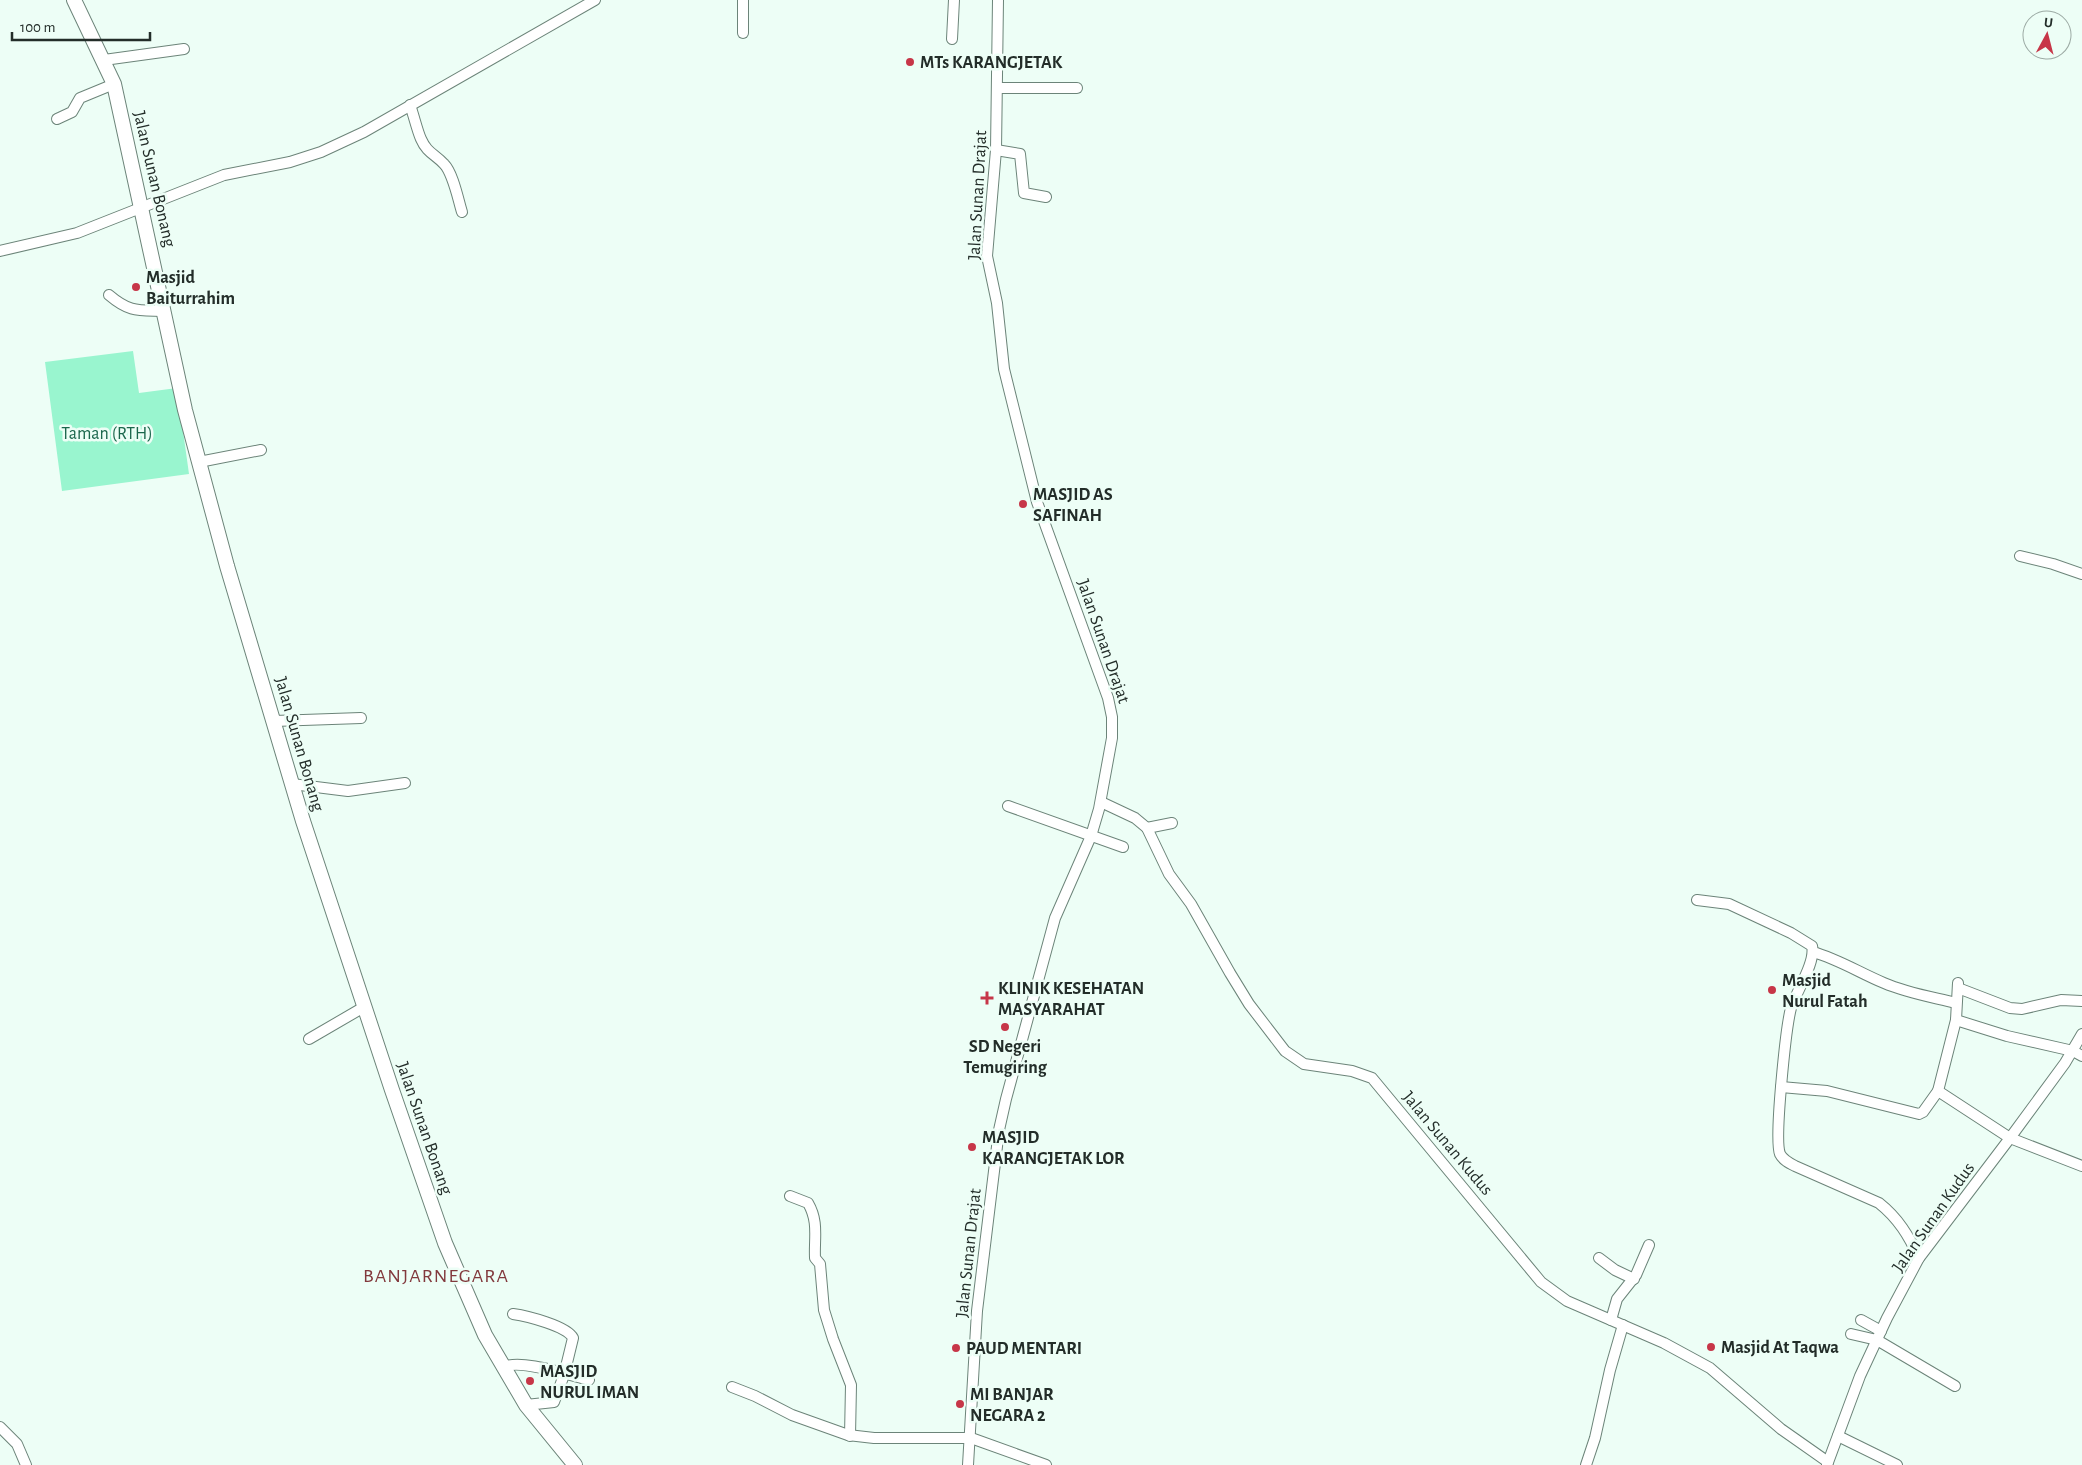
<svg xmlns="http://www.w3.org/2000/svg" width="2082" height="1465" viewBox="0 0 2082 1465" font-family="'Alegreya Sans',sans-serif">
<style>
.green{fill:#99f5cf}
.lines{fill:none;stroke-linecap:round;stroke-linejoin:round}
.street-casing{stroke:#6c8479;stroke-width:12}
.secondary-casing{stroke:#6c8479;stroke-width:16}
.street{stroke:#fff;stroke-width:10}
.secondary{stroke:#fff;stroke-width:14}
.poi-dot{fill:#c73648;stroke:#edfef6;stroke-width:2}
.labels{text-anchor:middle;stroke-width:5;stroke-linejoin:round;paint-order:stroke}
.poi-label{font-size:18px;font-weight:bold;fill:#232d29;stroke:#edfef6;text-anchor:start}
.street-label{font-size:18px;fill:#232d29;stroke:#edfef6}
.park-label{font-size:18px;fill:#1a674c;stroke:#edfef6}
.quarter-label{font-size:20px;letter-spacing:1px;fill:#82393d;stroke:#edfef6}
</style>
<rect width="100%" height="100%" fill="#edfef6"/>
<!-- green -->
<polygon class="green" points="133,351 139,393 177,388 189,474 62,491 45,362"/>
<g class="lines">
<!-- street casing -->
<g class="street-casing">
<g id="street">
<polyline points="743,0 743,33"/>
<polyline points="952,39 954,0"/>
<polyline points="104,60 184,49"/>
<polyline points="997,88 1077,88"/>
<path d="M410,105C414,116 417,130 421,139C427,153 435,154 444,164C453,173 458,199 462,212"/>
<polyline points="57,119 72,112 80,98 114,84"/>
<polyline points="996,150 1020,154 1024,193 1046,197"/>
<polyline points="0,251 77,233 224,175 290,162 321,152 364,132 595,0"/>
<path d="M109,295C130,313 139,310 165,311"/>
<polyline points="199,462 261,450"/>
<polyline points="2020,556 2053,564 2082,574"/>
<polyline points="274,721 361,718"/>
<polyline points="292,784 348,791 405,783"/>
<polyline points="1101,802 1135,818 1147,828 1169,874 1191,904 1230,973 1249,1004 1285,1051 1304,1064 1352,1071 1372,1078 1541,1282 1567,1301 1664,1343 1710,1368 1781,1429 1828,1462"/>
<polyline points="1008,806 1123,847"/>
<polyline points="1147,828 1172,823"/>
<path d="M1697,900L1729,904L1791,933L1812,946C1816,962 1796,992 1791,1008C1786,1027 1774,1139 1780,1154C1783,1160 1789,1163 1795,1166L1879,1203C1898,1218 1909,1236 1919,1258"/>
<path d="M1813,952C1838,959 1860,973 1884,983C1907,993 1932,997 1956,1003"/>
<polyline points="1958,983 1956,1020 1938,1091 2010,1138 2082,1166"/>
<polyline points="1958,988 2010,1008 2022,1009 2061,1000 2082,1001"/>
<polyline points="1956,1020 2007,1036 2073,1051 2082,1056"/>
<polyline points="309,1039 364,1007"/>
<polyline points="1781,1087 1827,1091 1919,1114 1923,1112 1938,1091"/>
<path d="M790,1196L808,1203C819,1222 814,1238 815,1258L820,1264L824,1310L833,1339L851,1385L850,1436"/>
<polyline points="1599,1258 1615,1270 1634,1279"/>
<path d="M513,1314C527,1316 567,1326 573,1338L564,1375L554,1402L526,1405"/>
<polyline points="1611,1320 1617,1299 1636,1275 1649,1245"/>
<polyline points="1861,1320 1881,1331"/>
<polyline points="1851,1334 1877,1340 1955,1386"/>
<path d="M503,1368C516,1357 572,1376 589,1380"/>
<polyline points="732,1387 755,1396 792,1415 848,1435 874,1438 971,1438 1046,1465"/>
<polyline points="0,1427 17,1444 26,1465"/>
<polyline points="1838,1436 1897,1465"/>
<polyline points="968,1465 977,1311 999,1130 1006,1099 1055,918 1091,836 1099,809 1112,738 1112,717 1108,698 1037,502 1004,369 997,303 987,256 996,150 998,0"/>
<polyline points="1586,1465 1595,1438 1610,1370 1623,1325"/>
<polyline points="1827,1465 1860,1376 1887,1318 1919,1258 2010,1138 2065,1063 2082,1034"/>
</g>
</g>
<!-- secondary casing -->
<g class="secondary-casing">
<polyline id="secondary" points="74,0 114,84 185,410 227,566 303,821 392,1090 445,1243 485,1335 526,1405 575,1465"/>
</g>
<!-- street -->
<use href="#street" class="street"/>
<!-- secondary -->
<use href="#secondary" class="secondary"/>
</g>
<!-- markers -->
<g class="poi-dot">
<circle cx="910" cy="62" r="5"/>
<circle cx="136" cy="287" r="5"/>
<circle cx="1023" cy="504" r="5"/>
<circle cx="1772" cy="990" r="5"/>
<path d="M984.5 990.5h5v5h5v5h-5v5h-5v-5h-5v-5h5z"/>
<circle cx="1005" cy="1027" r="5"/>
<circle cx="972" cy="1147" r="5"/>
<circle cx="1711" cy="1347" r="5"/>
<circle cx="956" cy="1348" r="5"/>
<circle cx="530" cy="1381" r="5"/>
<circle cx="960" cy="1404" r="5"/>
</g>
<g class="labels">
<!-- poi labels -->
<g class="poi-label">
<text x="920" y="68">MTs KARANGJETAK</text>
<text x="146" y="283">Masjid<tspan x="146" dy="21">Baiturrahim</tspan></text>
<text x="1033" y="500">MASJID AS<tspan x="1033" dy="21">SAFINAH</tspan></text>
<text x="1782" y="986">Masjid<tspan x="1782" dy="21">Nurul Fatah</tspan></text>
<text x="998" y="994">KLINIK KESEHATAN<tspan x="998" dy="21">MASYARAHAT</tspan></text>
<text x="1005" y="1052" text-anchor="middle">SD Negeri<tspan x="1005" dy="21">Temugiring</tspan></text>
<text x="982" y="1143">MASJID<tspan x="982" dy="21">KARANGJETAK LOR</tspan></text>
<text x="1721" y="1353">Masjid At Taqwa</text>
<text x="966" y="1354">PAUD MENTARI</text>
<text x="540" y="1377">MASJID<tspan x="540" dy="21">NURUL IMAN</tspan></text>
<text x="970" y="1400">MI BANJAR<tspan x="970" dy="21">NEGARA 2</tspan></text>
</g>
<!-- street labels -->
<g class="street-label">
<text transform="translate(155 179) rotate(77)" y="6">Jalan Sunan Bonang</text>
<text transform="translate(977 195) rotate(-87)" y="6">Jalan Sunan Drajat</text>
<text transform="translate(1104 641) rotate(71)" y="6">Jalan Sunan Drajat</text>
<text transform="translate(300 744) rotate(74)" y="6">Jalan Sunan Bonang</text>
<text transform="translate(425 1128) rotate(71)" y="6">Jalan Sunan Bonang</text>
<text transform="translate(1448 1143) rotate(50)" y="6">Jalan Sunan Kudus</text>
<text transform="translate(1933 1217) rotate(-55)" y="6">Jalan Sunan Kudus</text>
<text transform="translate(968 1253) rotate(-84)" y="6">Jalan Sunan Drajat</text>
</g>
<!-- park labels -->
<g class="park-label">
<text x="107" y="439">Taman (RTH)</text>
</g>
<!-- quarter labels -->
<g class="quarter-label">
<text x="436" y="1282">BANJARNEGARA</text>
</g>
</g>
<!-- north arrow -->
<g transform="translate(2047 35) rotate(7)"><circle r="24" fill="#edfef6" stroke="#9caaa4"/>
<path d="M0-4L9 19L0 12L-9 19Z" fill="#c73648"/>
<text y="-8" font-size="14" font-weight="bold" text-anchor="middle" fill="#232d29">U</text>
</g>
<!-- scale -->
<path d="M12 32v8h138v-8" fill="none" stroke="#232d29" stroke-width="2.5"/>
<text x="20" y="32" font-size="15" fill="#232d29" stroke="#edfef6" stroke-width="4" paint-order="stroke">100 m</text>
</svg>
